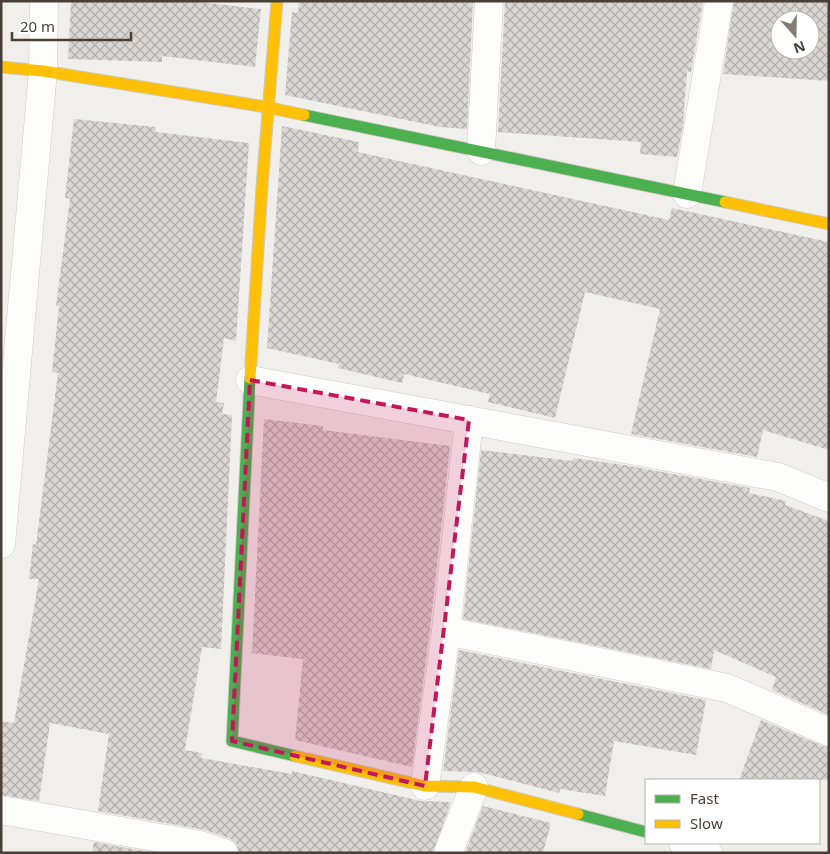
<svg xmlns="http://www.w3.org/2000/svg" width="830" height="854" viewBox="0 0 830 854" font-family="'Noto Sans',sans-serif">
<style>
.building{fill:url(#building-cross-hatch);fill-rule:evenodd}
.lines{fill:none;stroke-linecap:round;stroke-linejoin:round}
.street-casing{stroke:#cecbc8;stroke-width:29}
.fast-casing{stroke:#d0cbc3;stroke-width:13}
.slow-casing{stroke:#d0cbc3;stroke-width:13}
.street{stroke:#fdfdfc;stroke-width:28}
.fast{stroke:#4caf50;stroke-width:11}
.slow{stroke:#ffc107;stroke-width:11}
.marked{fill:#c2185b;fill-opacity:0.2;stroke:#c2185b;stroke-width:4;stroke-dasharray:10 6;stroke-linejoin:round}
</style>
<defs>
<pattern id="building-cross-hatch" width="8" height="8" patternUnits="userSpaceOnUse" patternTransform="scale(1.25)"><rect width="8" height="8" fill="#dad6d3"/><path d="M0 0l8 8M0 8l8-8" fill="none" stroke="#b3afac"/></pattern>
</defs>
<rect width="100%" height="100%" fill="#f1efec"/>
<!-- building -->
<g class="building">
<polygon points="71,1 190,1 261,9 255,67 162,56 162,62 68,59"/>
<polygon points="299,1 473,1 467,129 440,127 285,95 292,12 298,13"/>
<polygon points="505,1 703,1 691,72 687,71 683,125 677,157 640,154 641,142 498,132"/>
<path d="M734,1H829V81L723,74ZM780,20H810V50H780Z"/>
<polygon points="74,119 156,127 156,132 249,143 236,341 224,338 216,402 224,403 222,414 232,415 221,649 202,647 185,750 202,753 201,758 292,774 292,771 421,801 451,802 433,853 239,853 236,843 229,838 205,830 98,811 109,734 50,723 39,801 1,795 1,721 14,723 39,579 29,579 33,544 36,545 58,373 52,372 59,306 56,306 70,199 65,198"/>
<polygon points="282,126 359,142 358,152 669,220 672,208 829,242 829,450 763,430 757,457 631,434 660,309 585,292 555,418 488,402 490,394 404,374 402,383 338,368 339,364 267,348"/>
<polygon points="264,419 323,426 323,430 450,446 430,629 412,767 295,740 303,659 252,653"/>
<polygon points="481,450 573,461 573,458 624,465 750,488 749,493 786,501 785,505 829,521 829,715 772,690 776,677 714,650 711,669 463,619"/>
<polygon points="459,650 706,700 696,755 614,741 605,796 560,789 559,793 478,772 443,771"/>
<polygon points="761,720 823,746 829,747 829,780 739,780"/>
<polygon points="483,806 551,823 543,853 465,853"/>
<polygon points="94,842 154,853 92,853"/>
</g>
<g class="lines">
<!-- street casing -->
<g class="street-casing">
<g id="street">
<polyline points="481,151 489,1"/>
<polyline points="687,194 719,1"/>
<polyline points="250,380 778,477 829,498"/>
<polyline points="1,544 43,71 44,1"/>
<polyline points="446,631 727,688 829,732"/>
<polyline points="425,786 446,631 469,420"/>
<polyline points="1,810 200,845 224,853"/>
<polyline points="683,843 708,853"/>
<polyline points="448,853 474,787"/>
</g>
</g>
<!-- fast casing -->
<g class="fast-casing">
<g id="fast">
<polyline points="304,115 725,202"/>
<polyline points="250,378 232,741 295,756"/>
<polyline points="578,814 646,832"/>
</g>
</g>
<!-- slow casing -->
<g class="slow-casing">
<g id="slow">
<polyline points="1,67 43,71 266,107 304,115"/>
<polyline points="725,202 829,224"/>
<polyline points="250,378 262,186 277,1"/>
<polyline points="295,756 425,786 474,787 578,814"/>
</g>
</g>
<!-- street -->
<use href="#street" class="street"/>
<!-- fast -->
<use href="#fast" class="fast"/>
<!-- slow -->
<use href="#slow" class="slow"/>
</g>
<!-- marked area -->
<path class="marked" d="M250,380L469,420L425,786L232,741Z"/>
<!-- border -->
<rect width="830" height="854" fill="none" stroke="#484038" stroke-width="5"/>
<!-- legend -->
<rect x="645" y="779" width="175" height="65" fill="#ffffff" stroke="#b6b3af"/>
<rect x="655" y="795" width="25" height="8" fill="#4caf50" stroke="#b6b3af"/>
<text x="690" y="804" font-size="15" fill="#484038">Fast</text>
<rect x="655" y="820" width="25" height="8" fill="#ffc107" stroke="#b6b3af"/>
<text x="690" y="829" font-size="15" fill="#484038">Slow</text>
<!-- north arrow -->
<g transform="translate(795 35) rotate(160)"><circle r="24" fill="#ffffff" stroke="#b6b3af"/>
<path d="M0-4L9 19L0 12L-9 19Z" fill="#837d77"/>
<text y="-8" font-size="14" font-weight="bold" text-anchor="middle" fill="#484038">N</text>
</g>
<!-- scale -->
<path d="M12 32v8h119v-8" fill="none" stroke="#484038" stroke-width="2.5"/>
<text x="20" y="32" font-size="15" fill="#484038" stroke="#ffffff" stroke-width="4" paint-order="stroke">20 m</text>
</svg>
